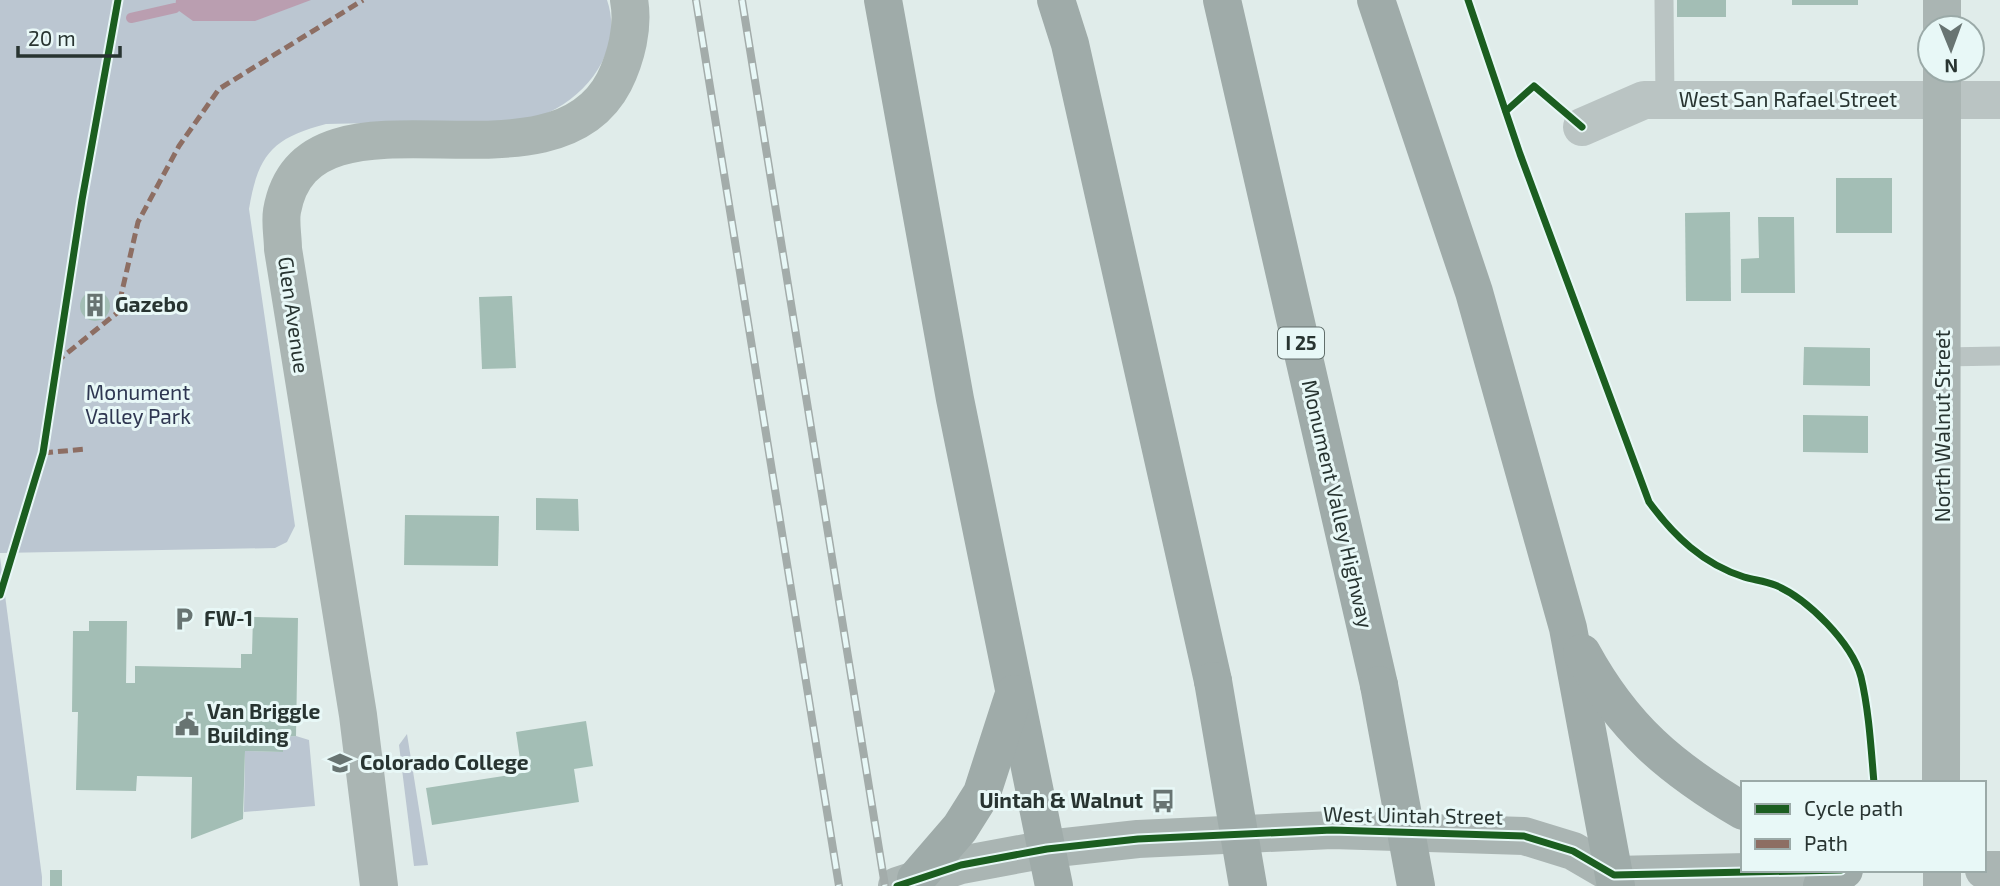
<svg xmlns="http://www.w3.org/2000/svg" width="2000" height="886" viewBox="0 0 2000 886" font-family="'Exo 2',sans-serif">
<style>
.green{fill:#bbc6d1}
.water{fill:#ba9eb0}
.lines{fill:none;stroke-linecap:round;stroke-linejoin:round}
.stream{stroke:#ba9eb0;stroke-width:10}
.building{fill:#a3beb5}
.lane{stroke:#bac4c3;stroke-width:19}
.street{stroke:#bac4c3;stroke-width:38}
.secondary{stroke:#aab5b3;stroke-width:38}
.highway{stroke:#9faba9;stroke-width:38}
.rail-casing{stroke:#a3acaa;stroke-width:8}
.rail{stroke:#e8f8f7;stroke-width:5;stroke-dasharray:16;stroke-linecap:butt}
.highway-bridge{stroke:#9faba9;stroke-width:38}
.quiet{stroke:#8d6e63;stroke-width:5;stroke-dasharray:10 5;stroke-linecap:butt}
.cycleway-casing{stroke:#e8f8f7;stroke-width:11}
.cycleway{stroke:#1b5e20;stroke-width:7}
.labels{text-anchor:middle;stroke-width:6;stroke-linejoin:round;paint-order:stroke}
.shield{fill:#e8f8f7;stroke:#626f6c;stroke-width:2}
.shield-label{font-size:19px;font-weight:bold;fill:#283431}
.street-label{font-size:21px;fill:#283431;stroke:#e8f8f7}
.poi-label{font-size:21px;font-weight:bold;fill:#283431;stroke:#e8f8f7;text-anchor:start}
.park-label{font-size:21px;fill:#2e3651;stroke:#e8f8f7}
</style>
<rect width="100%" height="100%" fill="#e0ecea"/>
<!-- green -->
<g class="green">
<path d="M0,0H607C625,52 583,103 534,118C513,124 486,121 465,121C418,122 372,123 326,124C272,138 258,155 249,209L295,526L287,542L275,548L0,553Z"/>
<polygon points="0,557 42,877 42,886 0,886"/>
<polygon points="407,734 428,865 414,866 399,745"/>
<polygon points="296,736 309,740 315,806 244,812 245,751 283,752 283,737"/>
</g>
<!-- water -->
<polygon class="water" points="176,0 311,0 255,21 193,21 175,8"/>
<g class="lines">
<!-- stream -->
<polyline class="stream" points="131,18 175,8"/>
</g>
<!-- building -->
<g class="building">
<rect x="1677" y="0" width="49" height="17"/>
<rect x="1792" y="0" width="66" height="5"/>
<rect x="1836" y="178" width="56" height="55"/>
<polygon points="1730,212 1731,301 1686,301 1685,213"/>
<polygon points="1758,217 1794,217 1795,293 1741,293 1741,259 1759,258"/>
<circle cx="95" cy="306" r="15"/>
<polygon points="512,296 516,368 482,369 479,297"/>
<polygon points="1804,347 1870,348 1870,386 1803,385"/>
<polygon points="1803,415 1868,416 1868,453 1803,452"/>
<polygon points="536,498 578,499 579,531 536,530"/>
<polygon points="405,515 499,516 498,566 404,565"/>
<polygon points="253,617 298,618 296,736 283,737 283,752 245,751 243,819 191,839 192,777 137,776 136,791 76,790 78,712 72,712 73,631 89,631 89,621 127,621 126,683 135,683 135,666 241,668 241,654 252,654"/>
<polygon points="586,721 593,766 574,769 579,802 432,825 426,788 522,773 516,732"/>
<rect x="50" y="870" width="12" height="16"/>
</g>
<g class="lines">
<!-- lane -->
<g class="lane">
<polyline points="1664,0 1665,100"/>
<polyline points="1943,357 2000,356"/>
</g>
<!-- street -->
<polyline class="street" points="1582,127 1644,100 2000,100"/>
<!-- secondary -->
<g class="secondary">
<polyline points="1942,0 1942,28"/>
<polyline points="1941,783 1942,70"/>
<polyline points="1942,870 1942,886"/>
<polyline points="1984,870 2000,870"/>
<path d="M379,886L358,715L283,249C283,237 280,223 282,211C307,68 550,206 614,82C626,58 634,27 629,0"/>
<polyline points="897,886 961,865 1047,849 1138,839 1332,830 1524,836 1573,851 1614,875 1841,870"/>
</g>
<!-- highway -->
<g class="highway">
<polyline points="883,0 955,399 1054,886"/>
<polyline points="1056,0 1070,44 1213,681"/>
<polyline points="1222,0 1379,685"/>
<polyline points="1376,0 1474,292 1568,628 1616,886"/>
<path d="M1582,653C1623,728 1670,768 1743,811"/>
<polyline points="916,879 960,828 982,793 1014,694"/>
<polyline points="1822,886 1844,870"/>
</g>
<!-- rail casing -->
<g class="rail-casing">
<g id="rail">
<polyline points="696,0 839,886"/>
<polyline points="742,0 885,886"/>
</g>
</g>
<!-- rail -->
<use href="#rail" class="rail"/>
<!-- highway-bridge -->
<g class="highway-bridge">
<polyline points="1213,681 1248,886"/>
<polyline points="1379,685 1416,886"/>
</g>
<!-- quiet -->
<g class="quiet">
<polyline points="56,362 117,313 138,222 179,146 219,89 363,0"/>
<polyline points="43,453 86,449"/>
</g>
<!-- cycleway casing -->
<g class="cycleway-casing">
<g id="cycleway">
<path d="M1468,0L1520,154L1649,502C1674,536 1703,564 1744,577C1754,580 1765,581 1775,585C1807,598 1852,643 1861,677C1869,711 1871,748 1874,783"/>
<polyline points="1506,111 1534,86 1582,127"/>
<polyline points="0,595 43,453 82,200 118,0"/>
<polyline points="897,886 961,865 1047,849 1138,839 1332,830 1524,836 1573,851 1614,875 1841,870"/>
</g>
</g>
<!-- cycleway -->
<use href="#cycleway" class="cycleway"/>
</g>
<!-- icons -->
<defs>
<g id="building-bare" transform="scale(1.89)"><path d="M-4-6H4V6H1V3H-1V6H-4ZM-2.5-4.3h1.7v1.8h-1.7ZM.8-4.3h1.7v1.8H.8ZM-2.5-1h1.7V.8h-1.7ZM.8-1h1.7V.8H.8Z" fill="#687472" stroke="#e8f8f7" stroke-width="2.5" paint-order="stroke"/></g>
<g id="parking-bare" transform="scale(1.89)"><path d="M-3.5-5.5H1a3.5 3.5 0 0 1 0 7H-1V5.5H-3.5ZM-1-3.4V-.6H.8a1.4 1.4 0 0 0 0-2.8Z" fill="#687472" stroke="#e8f8f7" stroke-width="2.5" paint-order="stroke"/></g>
<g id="civic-bare" transform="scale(1.89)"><path d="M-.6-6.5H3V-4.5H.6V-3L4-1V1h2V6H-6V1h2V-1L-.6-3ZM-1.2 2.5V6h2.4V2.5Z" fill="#687472" stroke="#e8f8f7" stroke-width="2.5" paint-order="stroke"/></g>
<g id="university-bare" transform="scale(1.89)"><path d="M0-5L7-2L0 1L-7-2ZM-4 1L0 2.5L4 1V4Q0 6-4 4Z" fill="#687472" stroke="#e8f8f7" stroke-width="2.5" paint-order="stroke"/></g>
<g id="bus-bare" transform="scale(1.89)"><path d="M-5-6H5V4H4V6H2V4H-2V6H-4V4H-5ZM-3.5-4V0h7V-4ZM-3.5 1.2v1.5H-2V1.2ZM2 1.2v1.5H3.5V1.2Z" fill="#687472" stroke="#e8f8f7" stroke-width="2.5" paint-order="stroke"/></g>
</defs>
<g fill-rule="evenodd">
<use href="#building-bare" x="95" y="305"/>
<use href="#parking-bare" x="184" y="619"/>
<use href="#civic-bare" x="187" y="724"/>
<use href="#university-bare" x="340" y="763"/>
<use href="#bus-bare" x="1163" y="801"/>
</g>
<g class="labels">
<!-- shield labels -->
<rect class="shield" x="1278" y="327.5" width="46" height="31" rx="5"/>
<g class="shield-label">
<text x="1301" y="350">I 25</text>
</g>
<!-- street labels -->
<g class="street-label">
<text x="1788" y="107">West San Rafael Street</text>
<text transform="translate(293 315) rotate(82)" y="7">Glen Avenue</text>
<text transform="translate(1943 426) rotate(-90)" y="7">North Walnut Street</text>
<text transform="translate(1337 504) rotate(77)" y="7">Monument Valley Highway</text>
<text transform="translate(1413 816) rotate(1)" y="7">West Uintah Street</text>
</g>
<!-- poi labels -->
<g class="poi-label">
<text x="115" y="312">Gazebo</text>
<text x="204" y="626">FW-1</text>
<text x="207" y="719">Van Briggle<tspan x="207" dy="24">Building</tspan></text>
<text x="360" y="770">Colorado College</text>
<text x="1143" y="808" text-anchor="end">Uintah &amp; Walnut</text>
</g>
<!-- park labels -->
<g class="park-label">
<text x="138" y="400">Monument<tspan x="138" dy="24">Valley Park</tspan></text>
</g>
</g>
<!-- legend -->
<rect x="1741" y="781" width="245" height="91" fill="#e8f8f7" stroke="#9baaa8" stroke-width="2"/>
<rect x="1755" y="804" width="35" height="10" fill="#1b5e20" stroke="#9baaa8" stroke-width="2"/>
<text x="1804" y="816" font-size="21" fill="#283431">Cycle path</text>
<rect x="1755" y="839" width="35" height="10" fill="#8d6e63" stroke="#9baaa8" stroke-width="2"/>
<text x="1804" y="851" font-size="21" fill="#283431">Path</text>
<!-- north arrow -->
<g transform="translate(1951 49) rotate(179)"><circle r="33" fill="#e8f8f7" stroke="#9baaa8" stroke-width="2"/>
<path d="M0-5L12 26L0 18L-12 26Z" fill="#687472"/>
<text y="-10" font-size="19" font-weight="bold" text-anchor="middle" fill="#283431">N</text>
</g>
<!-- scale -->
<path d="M18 46v10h102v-10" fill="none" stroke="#283431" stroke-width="3.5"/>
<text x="28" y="46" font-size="21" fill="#283431" stroke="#e8f8f7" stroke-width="5" paint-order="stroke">20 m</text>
</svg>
